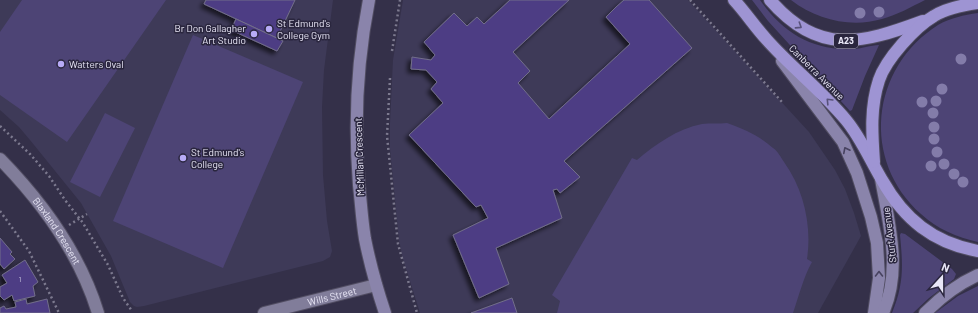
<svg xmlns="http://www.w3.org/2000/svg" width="978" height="313" viewBox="0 0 978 313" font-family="Barlow,sans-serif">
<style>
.built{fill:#3e3a58}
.green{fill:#4d4475}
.building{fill:#4d3d84;stroke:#726e8a;filter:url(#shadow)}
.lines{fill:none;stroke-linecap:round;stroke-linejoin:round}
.street-casing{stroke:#514d62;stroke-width:14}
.secondary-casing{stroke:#514d62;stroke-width:14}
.highway-casing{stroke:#514d62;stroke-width:14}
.path{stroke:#7d7a8f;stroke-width:2.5;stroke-dasharray:2 3;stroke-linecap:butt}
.street{stroke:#817d9a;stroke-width:12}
.secondary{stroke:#8a84ab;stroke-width:12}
.highway{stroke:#9e94d3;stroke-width:12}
.tree{fill:#837ca9}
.oneway{stroke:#58527a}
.oneway2{stroke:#47425f}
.poi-dot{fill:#b8abf7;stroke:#2a263e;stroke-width:1.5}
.labels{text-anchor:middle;stroke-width:3;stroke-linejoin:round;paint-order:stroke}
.number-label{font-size:8px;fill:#c1bcda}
.shield{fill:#2a263e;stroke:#afacbf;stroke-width:1}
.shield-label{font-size:9px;font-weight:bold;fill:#e8e6f6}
.poi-label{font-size:10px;fill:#e8e6f6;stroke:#2a263e;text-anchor:start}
.street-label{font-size:10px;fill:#e8e6f6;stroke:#2a263e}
</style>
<defs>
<filter id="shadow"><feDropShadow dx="-3.5" dy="3.5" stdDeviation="2" flood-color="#0009"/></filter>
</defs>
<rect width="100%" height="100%" fill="#343049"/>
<!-- built -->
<g class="built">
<polygon points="0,0 333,0 324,70 322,107 323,175 327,221 332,251 330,257 323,261 144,306 137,307 134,306 130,302 111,256 81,203 30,140 19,127 0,110"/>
<polygon points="403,0 688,0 809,132 835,170 845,189 854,213 861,236 818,313 420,313 403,259 399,240 390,149 390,123 393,60"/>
</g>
<!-- green -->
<g class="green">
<polygon points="22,0 166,0 67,142 0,95 0,32"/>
<path d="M752,0H760C782,32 812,51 852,49C861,49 871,45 879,45L865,76L852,110L850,111L768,21Z"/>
<path d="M791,0H925C911,7 897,15 882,19C851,28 817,20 791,0Z"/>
<path d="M978,13V242C957,237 937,229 921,214C861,161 870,68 938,25C950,18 964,15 978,13Z"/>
<polygon points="193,35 303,82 223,268 113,221"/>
<polygon points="105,113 135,128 100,197 70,182"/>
<path d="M727,123C746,130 758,135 773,148C778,151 781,158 784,162C804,190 812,226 807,259L812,262C803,278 799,296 793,313H557L560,301L552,295L632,158L637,160C656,144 677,129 702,124C710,123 719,124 727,123Z"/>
<path d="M901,233L905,234L952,269L956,274L954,279L929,298L913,313H892C904,284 903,266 900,235Z"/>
<polygon points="978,286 978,313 935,313 958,296"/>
</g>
<!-- building -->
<g class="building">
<polygon points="206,0 295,0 277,38 204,4"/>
<polygon points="510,0 569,0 513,52 530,71 518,83 549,119 630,44 606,17 616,7 624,0 649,0 692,48 564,161 580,177 560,193 557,189 553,190 562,218 496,248 509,284 479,298 453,235 488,218 481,205 476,207 409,135 443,103 431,89 437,82 426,70 411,69 412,57 431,60 435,55 424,42 454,13 467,26 477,17 484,24"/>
<polygon points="236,19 283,41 277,51 231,30"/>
<polygon points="0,238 12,252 10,254 15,259 4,269 0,264"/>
<polygon points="25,260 38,282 33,286 35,296 14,301 12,295 4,300 0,296 0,287 7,283 2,275"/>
<polygon points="512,298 517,313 471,313"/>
<polygon points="26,299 27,304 47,299 50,313 0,313 0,308 4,306 6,309 16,307 15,302"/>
</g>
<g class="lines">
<!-- street casing -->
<g class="street-casing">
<g id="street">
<path id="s1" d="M0,159C43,203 80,254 98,313"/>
<path id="s2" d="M264,313L376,285"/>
</g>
</g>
<!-- secondary casing -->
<g class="secondary-casing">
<g id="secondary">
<path d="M369,0C357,61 354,123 359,185C361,203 362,221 365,239C370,264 377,289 385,313"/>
<polyline points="782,61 843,142 857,173 871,217 877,243 879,278 874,313"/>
<path d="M881,179C889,224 902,270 883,313"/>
<path d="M925,313C940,298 958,284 978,275"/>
</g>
</g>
<!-- highway casing -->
<g class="highway-casing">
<g id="highway">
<path d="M734,0C746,13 755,27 767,40C792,68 822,91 846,120C861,138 870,160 882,180C904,219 933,243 978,251"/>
<path d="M770,0C819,56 861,44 923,21"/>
<path d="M874,162C872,134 870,107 879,80C886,59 915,27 934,16C947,8 963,5 978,3"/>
</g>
</g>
<!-- path -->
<g class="path">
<polyline points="690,0 782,102"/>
<polyline points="392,51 400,0"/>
<polyline points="390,78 387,136 398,244 417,313"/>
<polyline points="0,126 30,154 49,176 65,200 83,223 108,265 123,298 132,311"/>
<polyline points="0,211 29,251 59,313"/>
<polyline points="69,225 87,214"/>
</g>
<!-- street -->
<use href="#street" class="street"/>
<!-- secondary -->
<use href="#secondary" class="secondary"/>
<!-- highway -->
<use href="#highway" class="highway"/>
</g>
<!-- trees -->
<g class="tree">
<circle cx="879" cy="12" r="5.5"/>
<circle cx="860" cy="13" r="5.5"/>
<circle cx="961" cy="59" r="5.5"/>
<circle cx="942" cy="89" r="5.5"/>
<circle cx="936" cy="101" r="5.5"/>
<circle cx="922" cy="102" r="5.5"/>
<circle cx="933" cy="113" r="5.5"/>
<circle cx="934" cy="127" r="5.5"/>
<circle cx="934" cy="139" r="5.5"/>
<circle cx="937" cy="152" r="5.5"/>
<circle cx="944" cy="164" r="5.5"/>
<circle cx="931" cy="166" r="5.5"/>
<circle cx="954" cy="174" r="5.5"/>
<circle cx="963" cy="182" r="5.5"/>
</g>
<!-- one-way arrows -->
<defs><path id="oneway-chevron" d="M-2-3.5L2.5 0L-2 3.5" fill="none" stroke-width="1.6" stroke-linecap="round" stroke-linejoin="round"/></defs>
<g class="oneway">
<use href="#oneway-chevron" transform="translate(799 26) rotate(33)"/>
<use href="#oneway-chevron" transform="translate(829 101) rotate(-134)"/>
</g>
<g class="oneway2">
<use href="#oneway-chevron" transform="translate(846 150) rotate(-117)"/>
<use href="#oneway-chevron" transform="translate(879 274) rotate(-90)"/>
</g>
<!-- markers -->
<g class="poi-dot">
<circle cx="269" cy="29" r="4"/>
<circle cx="254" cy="34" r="4"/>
<circle cx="61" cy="64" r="4"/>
<circle cx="183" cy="158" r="4"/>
</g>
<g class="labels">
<!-- number labels -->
<g class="number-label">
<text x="20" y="282">1</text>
</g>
<!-- shield labels -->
<rect class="shield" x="834" y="34" width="24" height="14" rx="3"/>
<g class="shield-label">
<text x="846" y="44">A23</text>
</g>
<!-- poi labels -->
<g class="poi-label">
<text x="277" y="27">St Edmund's<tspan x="277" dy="12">College Gym</tspan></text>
<text x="246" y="32" text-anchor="end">Br Don Gallagher<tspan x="246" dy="12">Art Studio</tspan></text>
<text x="69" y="68">Watters Oval</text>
<text x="191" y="156">St Edmund's<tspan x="191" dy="12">College</tspan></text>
</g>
<!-- street labels -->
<g class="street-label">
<text transform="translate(817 72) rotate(45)" y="4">Canberra Avenue</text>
<text transform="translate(359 157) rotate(-92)" y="4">McMillan Crescent</text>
<text dy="4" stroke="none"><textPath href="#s1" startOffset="92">Blaxland Crescent</textPath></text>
<text transform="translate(889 235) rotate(-97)" y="4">Sturt Avenue</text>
<text dy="4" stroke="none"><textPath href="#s2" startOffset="70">Wills Street</textPath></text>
</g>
</g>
<!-- north arrow -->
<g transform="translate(942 277) rotate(21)" stroke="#2a263e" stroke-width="3" paint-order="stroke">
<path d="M0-3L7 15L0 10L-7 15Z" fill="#e8e6f6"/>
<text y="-6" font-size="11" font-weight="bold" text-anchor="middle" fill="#e8e6f6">N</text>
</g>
</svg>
